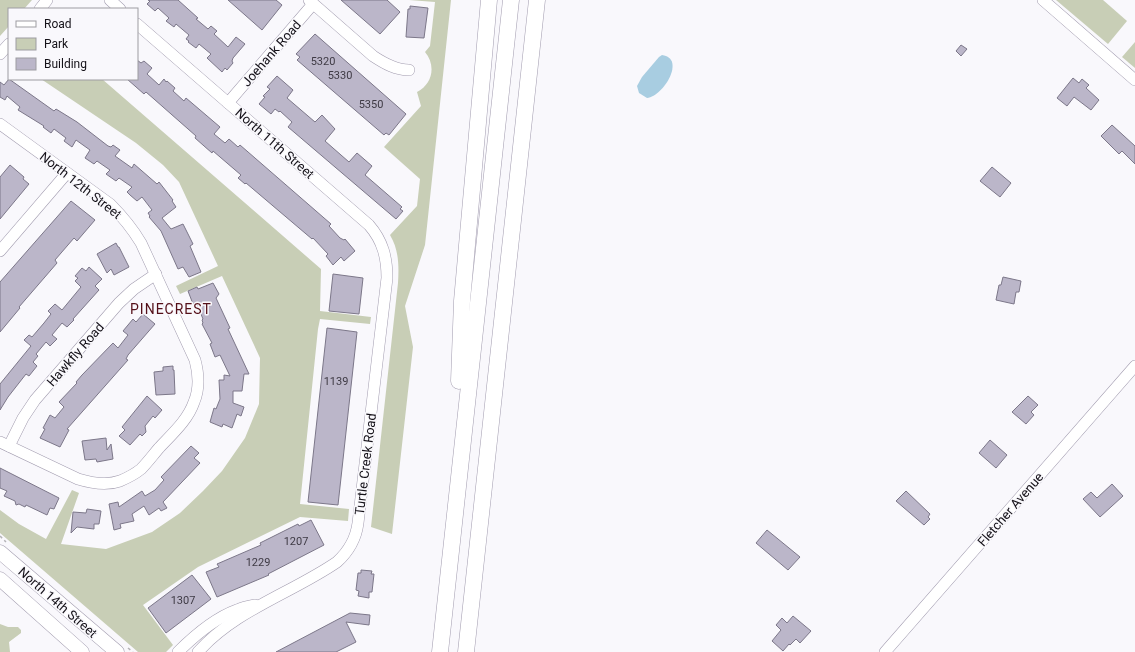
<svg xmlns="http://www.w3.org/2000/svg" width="1135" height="652" viewBox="0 0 1135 652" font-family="Roboto,sans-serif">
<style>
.green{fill:#c8ceb6}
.water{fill:#a8cde1}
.building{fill:#bbb6c9;stroke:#7c7789}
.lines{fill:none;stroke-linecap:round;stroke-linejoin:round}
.minor-casing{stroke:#a29caf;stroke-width:12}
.major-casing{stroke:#a29caf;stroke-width:15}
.highway-casing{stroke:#a29caf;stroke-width:17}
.path{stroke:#b4b3b7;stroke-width:1.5;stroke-dasharray:3 3;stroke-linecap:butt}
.minor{stroke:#fff;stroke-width:11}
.major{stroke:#fff;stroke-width:14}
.highway{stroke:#fff;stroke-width:16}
.labels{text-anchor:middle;stroke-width:3;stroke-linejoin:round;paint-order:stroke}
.number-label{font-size:11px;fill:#3e3a44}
.street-label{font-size:13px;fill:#141118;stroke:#f9f8fc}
.neighbourhood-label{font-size:14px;letter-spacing:1px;fill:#540f18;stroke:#f9f8fc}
</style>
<rect width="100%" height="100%" fill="#f9f8fc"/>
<!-- green -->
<g class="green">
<polygon points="0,0 32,0 24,9 9,9 9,26 0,36"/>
<path d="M409,0H451L425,245L405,306L413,347L392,534L371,527L398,283C399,266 399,250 390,235L417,206L420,179L384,147L421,106L417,92C433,84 436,65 425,52L430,46L435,2Z"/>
<polygon points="1056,0 1103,0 1127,21 1108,44"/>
<polygon points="1135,42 1135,68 1122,57"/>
<polygon points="41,79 102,79 321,269 320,311 371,317 370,324 320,319 318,329 300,504 349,509 348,521 300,517 198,567 143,605 173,645 166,652 138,652 0,533 0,510 19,524 46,539 72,490 79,493 61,544 106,549 152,532 180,513 203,491 222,471 245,438 259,404 260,358 222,276 180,294 176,286 218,266 179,182 163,165 136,143"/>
<polygon points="0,624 8,627 18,627 21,630 21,633 9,642 10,652 0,652"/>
</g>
<!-- water -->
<path class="water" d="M662,55C686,58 664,96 647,98L639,93L637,86L642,77L659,57Z"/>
<!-- building -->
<g class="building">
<polygon points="148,0 178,0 198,18 196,19 208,29 211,26 217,31 214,34 228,47 236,37 245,44 233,58 232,61 233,63 227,70 225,68 222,72 207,58 211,54 199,44 196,48 188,42 189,41 186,39 189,35 176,24 174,27 166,21 169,18 158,8 155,11 147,4 150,1"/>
<polygon points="228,0 276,0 282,5 262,30"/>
<polygon points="341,0 387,0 400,12 380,34"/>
<polygon points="410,6 428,8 424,38 406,37 408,9 410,9"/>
<polygon points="315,34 406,114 389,135 386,133 384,135 297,60 300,57 296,54"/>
<polygon points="961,45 967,49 961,56 956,51"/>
<polygon points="137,60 141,63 144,61 152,68 147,74 159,85 164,79 166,82 167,81 175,88 173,91 184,101 186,98 220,127 214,134 225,143 229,139 238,147 240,145 331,224 329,226 340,238 344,240 345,239 355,251 344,261 341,257 333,265 326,256 328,254 313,238 312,239 246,183 245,184 238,178 241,175 213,151 212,153 195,138 196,136 146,92 144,94 127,79 137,79"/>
<polygon points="277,76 293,90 287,98 315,122 322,115 335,129 325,141 349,162 357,153 372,166 365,175 402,207 400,209 403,211 396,219 288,127 292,122 280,111 279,112 275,109 271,114 259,104 265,97 263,96 270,89 267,87"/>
<polygon points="1073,78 1079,83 1082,79 1089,85 1086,88 1099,100 1091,110 1074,97 1067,106 1057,98"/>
<polygon points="9,79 54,111 56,109 77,122 108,146 111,147 113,145 120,150 115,156 132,168 134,164 157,184 159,182 173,200 172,201 176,207 162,218 171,229 183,224 193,244 190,246 201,272 189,277 183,267 178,269 161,231 149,217 150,216 148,213 152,210 142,197 137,201 130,195 127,192 132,187 119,178 116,181 106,174 110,170 97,161 94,164 85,158 90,150 76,140 72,147 64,141 66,138 54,129 51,133 43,127 44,126 18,110 20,107 7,96 5,100 0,97 0,82 4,85"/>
<polygon points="1112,125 1135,146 1135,164 1122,151 1119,154 1101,136"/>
<polygon points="10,165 24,177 23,179 29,184 0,219 0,177"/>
<polygon points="992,167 1011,183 1000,197 980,181"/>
<polygon points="71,201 95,220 77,241 74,238 55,260 57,263 19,307 20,308 0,332 0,282"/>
<polygon points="116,243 118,247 119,247 129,267 114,275 111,269 107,273 97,254"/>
<polygon points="89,267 102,279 95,286 99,290 73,319 74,320 67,327 62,323 52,335 57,339 50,346 46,342 36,354 38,356 33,362 37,366 29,376 26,374 8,397 0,410 0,384 31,346 24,340 29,335 32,337 44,323 51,314 48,311 55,304 62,310 81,287 75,281 78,278 75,276 82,268 86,271"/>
<polygon points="333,274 363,278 359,314 329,311"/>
<polygon points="1003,277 1021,281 1019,292 1016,292 1014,304 996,300 999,285 1001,285"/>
<polygon points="213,283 219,294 216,298 230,328 228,329 249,374 244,374 242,391 233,391 233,403 244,407 241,416 237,414 232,428 223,424 222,427 210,422 214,408 216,409 220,399 219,380 224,380 224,375 230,376 220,355 215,357 210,344 212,343 202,324 203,323 202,320 203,319 196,302 193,304 188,291 197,287 198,289"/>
<polygon points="143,314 155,324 128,355 126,359 128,360 67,429 69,430 60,447 40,438 45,429 43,428 50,415 55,418 64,407 59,402 77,383 76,382 82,375 113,343 118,348 128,335 123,331 133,319 136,322"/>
<polygon points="327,328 357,332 338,505 308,502"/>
<polygon points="173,366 173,370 174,370 175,394 156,395 154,372 163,371 163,367"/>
<polygon points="147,396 162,410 155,418 153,416 145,426 146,432 142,436 140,434 130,445 119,436 125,430 122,427"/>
<polygon points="1028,396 1038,405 1031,412 1034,415 1026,424 1012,412"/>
<polygon points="106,438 107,450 111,444 113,459 97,462 96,459 85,460 82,441"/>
<polygon points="990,440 1007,455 996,468 979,453"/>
<polygon points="191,446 199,453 194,458 200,463 163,502 167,508 161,511 159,508 149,515 144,506 132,514 134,521 120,524 121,528 114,530 109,504 118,502 119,507 142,491 145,496 155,490 164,480 161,477"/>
<polygon points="0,468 59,498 54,509 50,508 47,515 26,505 25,507 19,504 16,505 15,501 4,496 7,491 0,488"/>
<polygon points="1112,484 1123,496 1100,517 1083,499 1091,492 1097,498"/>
<polygon points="906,491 930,514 928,517 930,519 924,525 896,501"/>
<polygon points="87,509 101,511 99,524 94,524 94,529 77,527 71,533 73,512 86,513"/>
<polygon points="311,520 324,545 268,574 269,575 217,597 206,572 219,567 217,564 261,545 260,543 298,524 299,526"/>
<polygon points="767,530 800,557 788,570 756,543"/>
<polygon points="361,570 372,571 371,574 374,574 372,592 369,592 369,598 358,596 359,591 356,590 358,573 361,573"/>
<polygon points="192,575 211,599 166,633 148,608"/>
<polygon points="350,613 370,615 369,625 346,622 356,642 336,652 276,652"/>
<polygon points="793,616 811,631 800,643 796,639 790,645 789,644 783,651 772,641 781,630 776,625 782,618 787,623"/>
</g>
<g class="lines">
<!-- minor casing -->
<g class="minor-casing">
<g id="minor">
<polyline points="110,0 120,9"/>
<path d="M309,0L373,56C385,64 396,70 409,70"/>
<polyline points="1043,0 1135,80"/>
<polyline points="40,9 47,0"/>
<path d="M137,24L369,225C383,241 387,258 387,278L358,523C356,539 349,551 337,562C292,593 235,610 198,652"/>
<polyline points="0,54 9,44"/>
<polyline points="228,103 313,4"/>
<path d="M0,124L110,204C122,216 132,228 141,243L195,360C199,375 200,388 194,402C188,420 172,434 159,448C153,455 147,463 141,469C135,474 127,478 120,481C106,486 91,483 78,479L0,442"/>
<polyline points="0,251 67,173"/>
<polyline points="9,446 23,418 35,400 119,303 134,289 156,274"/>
<path d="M178,652C194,636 215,618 237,610C243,607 249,606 255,605"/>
<polyline points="885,652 1135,366"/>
</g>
</g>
<!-- major casing -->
<g class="major-casing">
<g id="major">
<polyline points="0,552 117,652"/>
<polyline points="0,579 82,652"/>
</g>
</g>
<!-- highway casing -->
<g class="highway-casing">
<g id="highway">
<polyline points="459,381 462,301 489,0"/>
<polyline points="440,652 511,0"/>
<polyline points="466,652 537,0"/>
</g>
</g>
<!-- path -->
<g class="path">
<polyline points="0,536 6,542"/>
<polyline points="128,648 133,652"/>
</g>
<!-- minor -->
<use href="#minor" class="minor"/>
<!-- major -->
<use href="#major" class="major"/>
<!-- highway -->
<use href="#highway" class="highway"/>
</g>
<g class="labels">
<!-- number labels -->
<g class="number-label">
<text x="323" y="65">5320</text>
<text x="340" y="79">5330</text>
<text x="371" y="108">5350</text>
<text x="336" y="385">1139</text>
<text x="296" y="545">1207</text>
<text x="258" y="566">1229</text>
<text x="183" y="604">1307</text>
</g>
<!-- street labels -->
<g class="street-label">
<text transform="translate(271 53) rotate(-49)" y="5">Joehank Road</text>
<text transform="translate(275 143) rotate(41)" y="5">North 11th Street</text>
<text transform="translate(81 185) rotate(38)" y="5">North 12th Street</text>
<text transform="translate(75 354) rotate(-49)" y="5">Hawkfly Road</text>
<text transform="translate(365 464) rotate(-83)" y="5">Turtle Creek Road</text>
<text transform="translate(1010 509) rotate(-49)" y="5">Fletcher Avenue</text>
<text transform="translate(58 602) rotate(41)" y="5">North 14th Street</text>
</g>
<!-- neighbourhood labels -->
<g class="neighbourhood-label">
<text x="171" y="314">PINECREST</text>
</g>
</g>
<!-- legend -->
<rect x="8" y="8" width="130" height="72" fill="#f9f8fc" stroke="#9d9ca1"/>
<rect x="16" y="21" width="20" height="6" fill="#ffffff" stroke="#9d9ca1"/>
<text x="44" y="28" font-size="12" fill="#141118">Road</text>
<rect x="16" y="38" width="20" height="12" fill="#c8ceb6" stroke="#9d9ca1"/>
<text x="44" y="48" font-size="12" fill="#141118">Park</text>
<rect x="16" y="58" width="20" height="12" fill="#bbb6c9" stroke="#9d9ca1"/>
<text x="44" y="68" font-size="12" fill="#141118">Building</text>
</svg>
